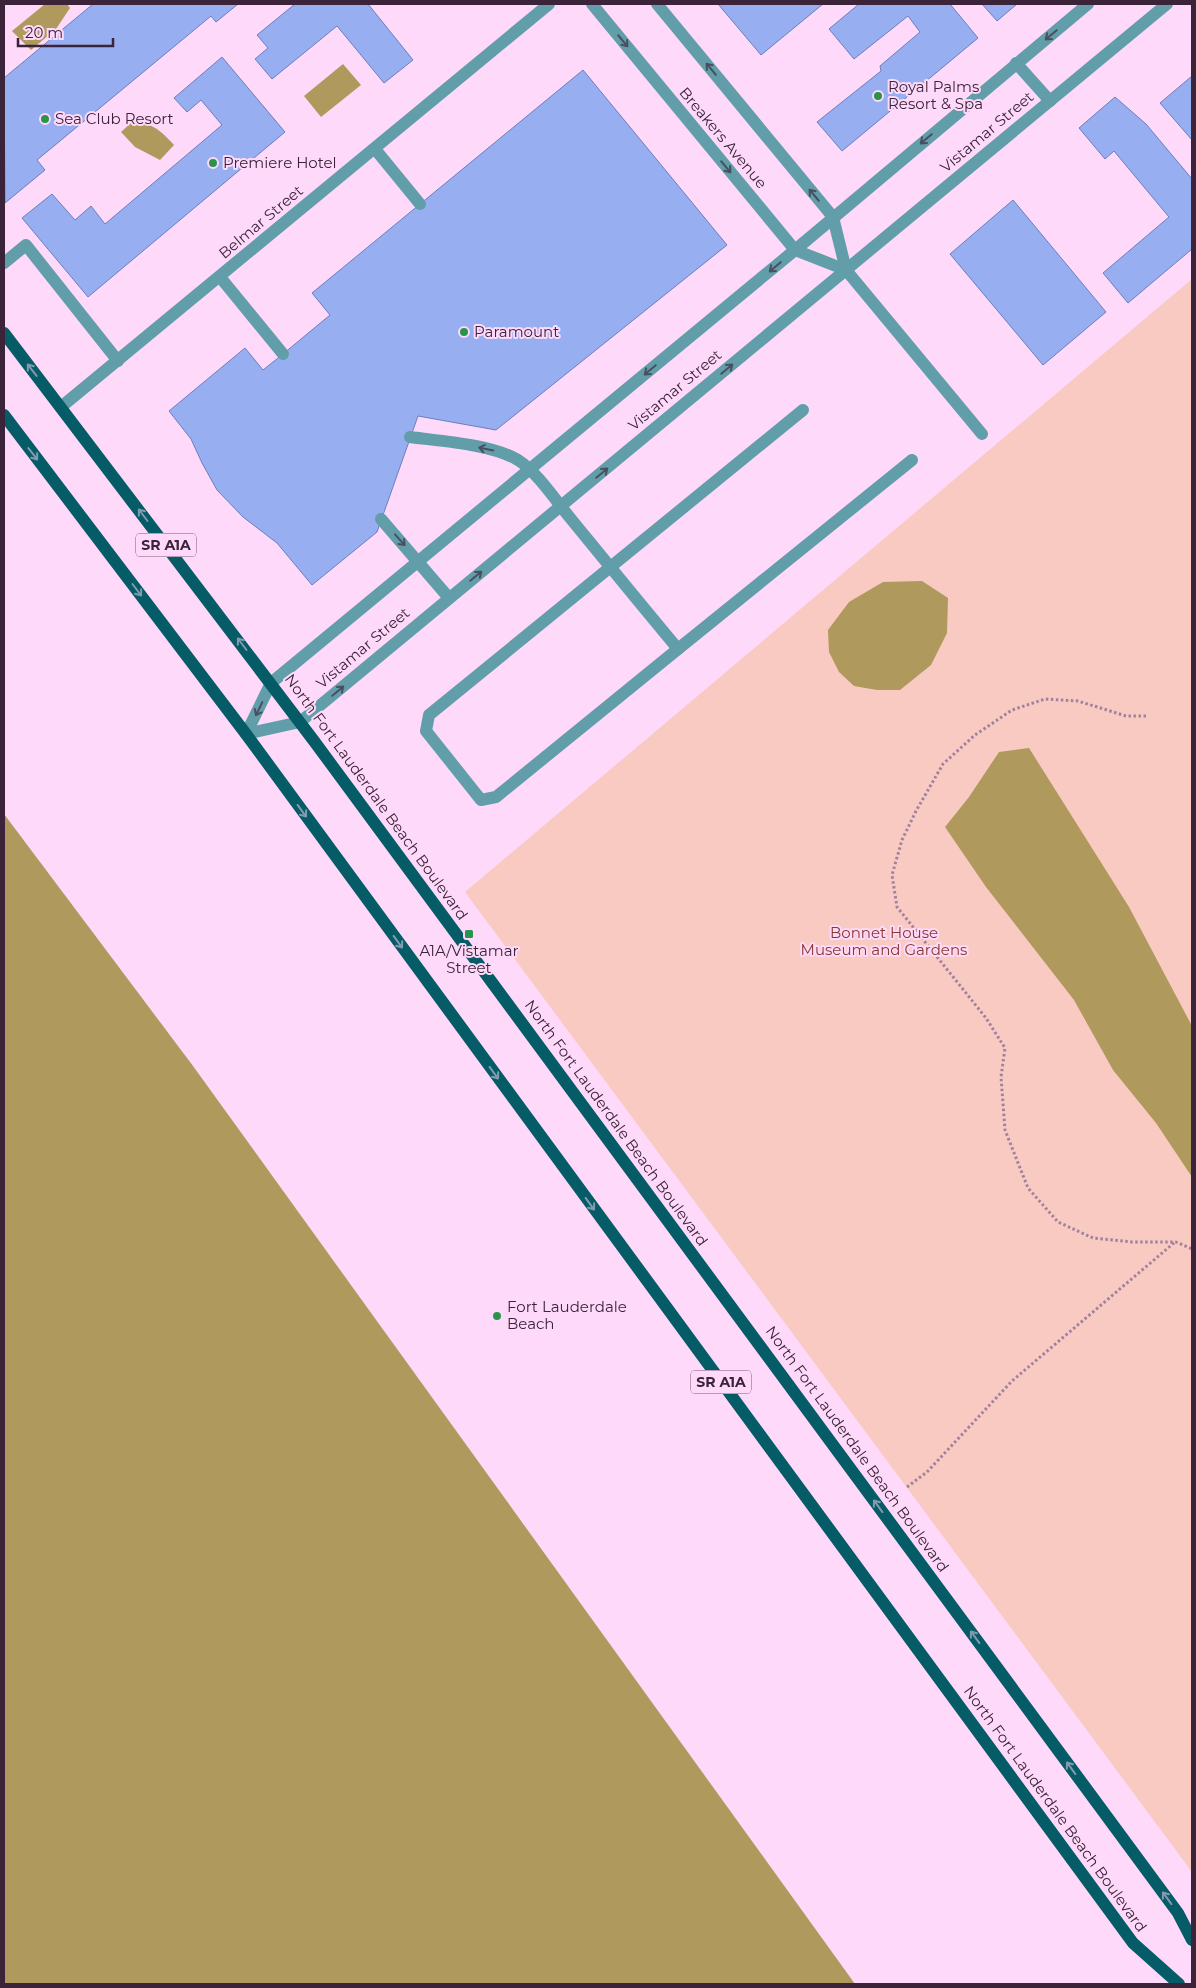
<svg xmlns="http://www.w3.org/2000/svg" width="1196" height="1988" viewBox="0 0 1196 1988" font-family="Montserrat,sans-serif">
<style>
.green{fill:#f9cac2}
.water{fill:#af995d}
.building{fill:#97aef1;stroke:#6a7fbf}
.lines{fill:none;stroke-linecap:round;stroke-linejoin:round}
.path{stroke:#a1829e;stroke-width:3;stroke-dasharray:2.5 2.5;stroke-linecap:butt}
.service{stroke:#629ea9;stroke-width:12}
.minor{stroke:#629ea9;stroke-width:12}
.primary{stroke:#055b66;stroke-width:12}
.oneway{stroke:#494f60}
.oneway2{stroke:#829ab0}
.poi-dot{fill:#2b944a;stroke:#fed9fa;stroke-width:2}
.labels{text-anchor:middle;stroke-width:4;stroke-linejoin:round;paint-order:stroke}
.shield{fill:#fed9fa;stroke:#765a73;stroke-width:1}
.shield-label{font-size:14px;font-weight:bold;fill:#3b2439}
.poi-label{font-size:15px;fill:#3b2439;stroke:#fed9fa;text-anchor:start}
.street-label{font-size:15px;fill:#3b2439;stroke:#fed9fa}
.park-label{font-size:15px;fill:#89382e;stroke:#fed9fa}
</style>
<rect width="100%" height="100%" fill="#fed9fa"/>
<!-- green -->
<polygon class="green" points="1192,279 1192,1872 465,892"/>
<!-- water -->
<g class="water">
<polygon points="45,4 67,4 70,8 56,29 31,50 12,31"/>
<polygon points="343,64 361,85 321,117 304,96"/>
<path d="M132,122C153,123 160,130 174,145L160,160L135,147L121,132Z"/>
<polygon points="922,581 948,598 947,633 931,665 900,690 877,690 854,686 839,672 829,652 828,630 849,602 883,582"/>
<polygon points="1029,748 1129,907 1192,1026 1192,1177 1156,1123 1113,1070 1074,1000 986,887 945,827 969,797 999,752"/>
<polygon points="4,814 193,1066 855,1984 4,1984"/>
</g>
<!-- building -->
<g class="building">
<polygon points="93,4 238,4 216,22 211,16 37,160 45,170 5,203 4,78"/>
<polygon points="295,4 368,4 413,60 384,83 337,26 272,79 255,59 268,48 257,35"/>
<polygon points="718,4 823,4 761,55"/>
<polygon points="859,4 950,4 978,38 842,151 817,122 881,71 880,66 920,32 908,16 854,59 829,29"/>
<polygon points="982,4 1017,4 997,21"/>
<polygon points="222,57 285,132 88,297 22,218 52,194 75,220 91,206 105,224 222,125 201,100 187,112 174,98"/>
<polygon points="583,70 727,245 496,430 418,416 377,532 312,585 277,543 243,517 217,490 202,463 191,439 169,411 245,348 263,370 283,354 330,315 312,293"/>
<polygon points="1192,76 1192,140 1160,103"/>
<polygon points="1115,97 1146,124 1192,179 1192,249 1128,303 1103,273 1169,217 1114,151 1105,159 1079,128"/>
<polygon points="1013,200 1106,312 1043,365 950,254"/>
</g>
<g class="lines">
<!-- path -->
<g class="path">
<polyline points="1146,716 1126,716 1078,701 1045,699 1012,710 975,735 943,764 916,811 902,840 892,875 897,907 986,1018 1005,1048 1001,1077 1005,1130 1028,1188 1058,1222 1093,1238 1132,1242 1176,1242 1192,1249"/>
<polyline points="907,1487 927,1472 1012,1381 1175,1242"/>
</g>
<!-- service -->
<g class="service">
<polyline points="375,149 420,204"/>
<polyline points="4,263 26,245 118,361"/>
<polyline points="220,277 283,354"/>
<path d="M410,437C440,441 491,444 518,460C537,472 556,501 571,519C607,563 642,606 678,649L496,797L481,800L426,731L429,715L803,410"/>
<polyline points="381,519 418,562"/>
<polyline points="678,649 912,460"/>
</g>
<!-- minor -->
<g class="minor">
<polyline points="592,4 795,250 846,270"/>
<polyline points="657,4 833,217 846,270 982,434"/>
<polyline points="1016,63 1050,101"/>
<polyline points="61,407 549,4"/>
<polyline points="418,562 449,598"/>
<polyline points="246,734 300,722 1167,4"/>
<polyline points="246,734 271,683 795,250 1088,4"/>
</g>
<!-- primary -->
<g class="primary">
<polyline points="4,333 314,741 1178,1913 1192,1940"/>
<polyline points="4,415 246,734 1133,1943 1179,1984"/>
</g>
</g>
<!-- one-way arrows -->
<defs><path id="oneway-shaft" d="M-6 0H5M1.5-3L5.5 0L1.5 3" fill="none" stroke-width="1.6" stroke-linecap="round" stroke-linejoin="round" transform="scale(1.25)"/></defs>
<g class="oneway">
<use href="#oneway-shaft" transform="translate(1051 35) rotate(140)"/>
<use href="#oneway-shaft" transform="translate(623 41) rotate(50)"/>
<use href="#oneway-shaft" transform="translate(711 69) rotate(-130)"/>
<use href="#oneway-shaft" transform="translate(926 139) rotate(140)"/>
<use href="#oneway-shaft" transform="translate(726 167) rotate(50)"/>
<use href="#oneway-shaft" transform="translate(814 195) rotate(-130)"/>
<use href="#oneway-shaft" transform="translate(775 267) rotate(140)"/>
<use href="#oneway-shaft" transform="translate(727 369) rotate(-40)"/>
<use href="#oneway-shaft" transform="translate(650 370) rotate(140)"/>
<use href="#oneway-shaft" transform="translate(486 449) rotate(-168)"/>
<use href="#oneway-shaft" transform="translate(602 473) rotate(-40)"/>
<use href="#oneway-shaft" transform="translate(400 540) rotate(48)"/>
<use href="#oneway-shaft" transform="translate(476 576) rotate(-39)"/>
<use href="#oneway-shaft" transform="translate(338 691) rotate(-40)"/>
<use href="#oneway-shaft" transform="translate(259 709) rotate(116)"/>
</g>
<g class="oneway2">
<use href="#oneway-shaft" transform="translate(32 370) rotate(-128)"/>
<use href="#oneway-shaft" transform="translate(33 454) rotate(52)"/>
<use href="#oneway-shaft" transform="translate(143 515) rotate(-127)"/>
<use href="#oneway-shaft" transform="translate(137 590) rotate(53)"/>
<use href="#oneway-shaft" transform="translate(242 644) rotate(-127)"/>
<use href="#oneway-shaft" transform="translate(302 811) rotate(54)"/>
<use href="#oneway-shaft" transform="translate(398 942) rotate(54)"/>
<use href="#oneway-shaft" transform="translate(494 1073) rotate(54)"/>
<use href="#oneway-shaft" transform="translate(590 1204) rotate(54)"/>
<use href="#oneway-shaft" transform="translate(878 1506) rotate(-126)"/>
<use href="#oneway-shaft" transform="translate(975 1637) rotate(-126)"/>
<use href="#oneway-shaft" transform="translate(1071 1768) rotate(-126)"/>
<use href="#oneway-shaft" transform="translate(1167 1898) rotate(-126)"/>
</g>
<!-- markers -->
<g class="poi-dot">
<circle cx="878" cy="96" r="5"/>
<circle cx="45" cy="119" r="5"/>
<circle cx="213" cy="163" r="5"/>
<circle cx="464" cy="332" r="5"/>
<rect x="464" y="929" width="10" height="10" rx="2.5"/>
<circle cx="497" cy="1316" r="5"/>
</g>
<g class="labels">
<!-- shield labels -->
<g class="shield">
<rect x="136" y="533.5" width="60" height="23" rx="4"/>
<rect x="691" y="1370.5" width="60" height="23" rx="4"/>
</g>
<g class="shield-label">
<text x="166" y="550">SR A1A</text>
<text x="721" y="1387">SR A1A</text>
</g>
<!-- poi labels -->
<g class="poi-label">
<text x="888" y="92">Royal Palms<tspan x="888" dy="17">Resort &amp; Spa</tspan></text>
<text x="55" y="124">Sea Club Resort</text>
<text x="223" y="168">Premiere Hotel</text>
<text x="474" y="337">Paramount</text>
<text x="469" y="956" text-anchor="middle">A1A/Vistamar<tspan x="469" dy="17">Street</tspan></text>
<text x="507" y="1312">Fort Lauderdale<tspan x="507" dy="17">Beach</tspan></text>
</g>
<!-- street labels -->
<g class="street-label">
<text transform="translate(987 132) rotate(-40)" y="5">Vistamar Street</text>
<text transform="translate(723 138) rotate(50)" y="5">Breakers Avenue</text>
<text transform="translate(261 222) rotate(-40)" y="5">Belmar Street</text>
<text transform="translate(675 390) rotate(-40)" y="5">Vistamar Street</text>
<text transform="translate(363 648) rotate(-40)" y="5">Vistamar Street</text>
<text transform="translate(376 797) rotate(54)" y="5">North Fort Lauderdale Beach Boulevard</text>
<text transform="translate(616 1123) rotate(54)" y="5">North Fort Lauderdale Beach Boulevard</text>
<text transform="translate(857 1449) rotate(54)" y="5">North Fort Lauderdale Beach Boulevard</text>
<text transform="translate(1055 1809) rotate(54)" y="5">North Fort Lauderdale Beach Boulevard</text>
</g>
<!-- park labels -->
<g class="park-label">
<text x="884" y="938">Bonnet House<tspan x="884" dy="17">Museum and Gardens</tspan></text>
</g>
</g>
<!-- border -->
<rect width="1196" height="1988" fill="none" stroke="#3b2439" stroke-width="10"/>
<!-- scale -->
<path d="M18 38v8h95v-8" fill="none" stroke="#3b2439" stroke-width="2.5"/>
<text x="25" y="38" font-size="15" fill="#3b2439" stroke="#fed9fa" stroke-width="4" paint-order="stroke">20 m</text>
</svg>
